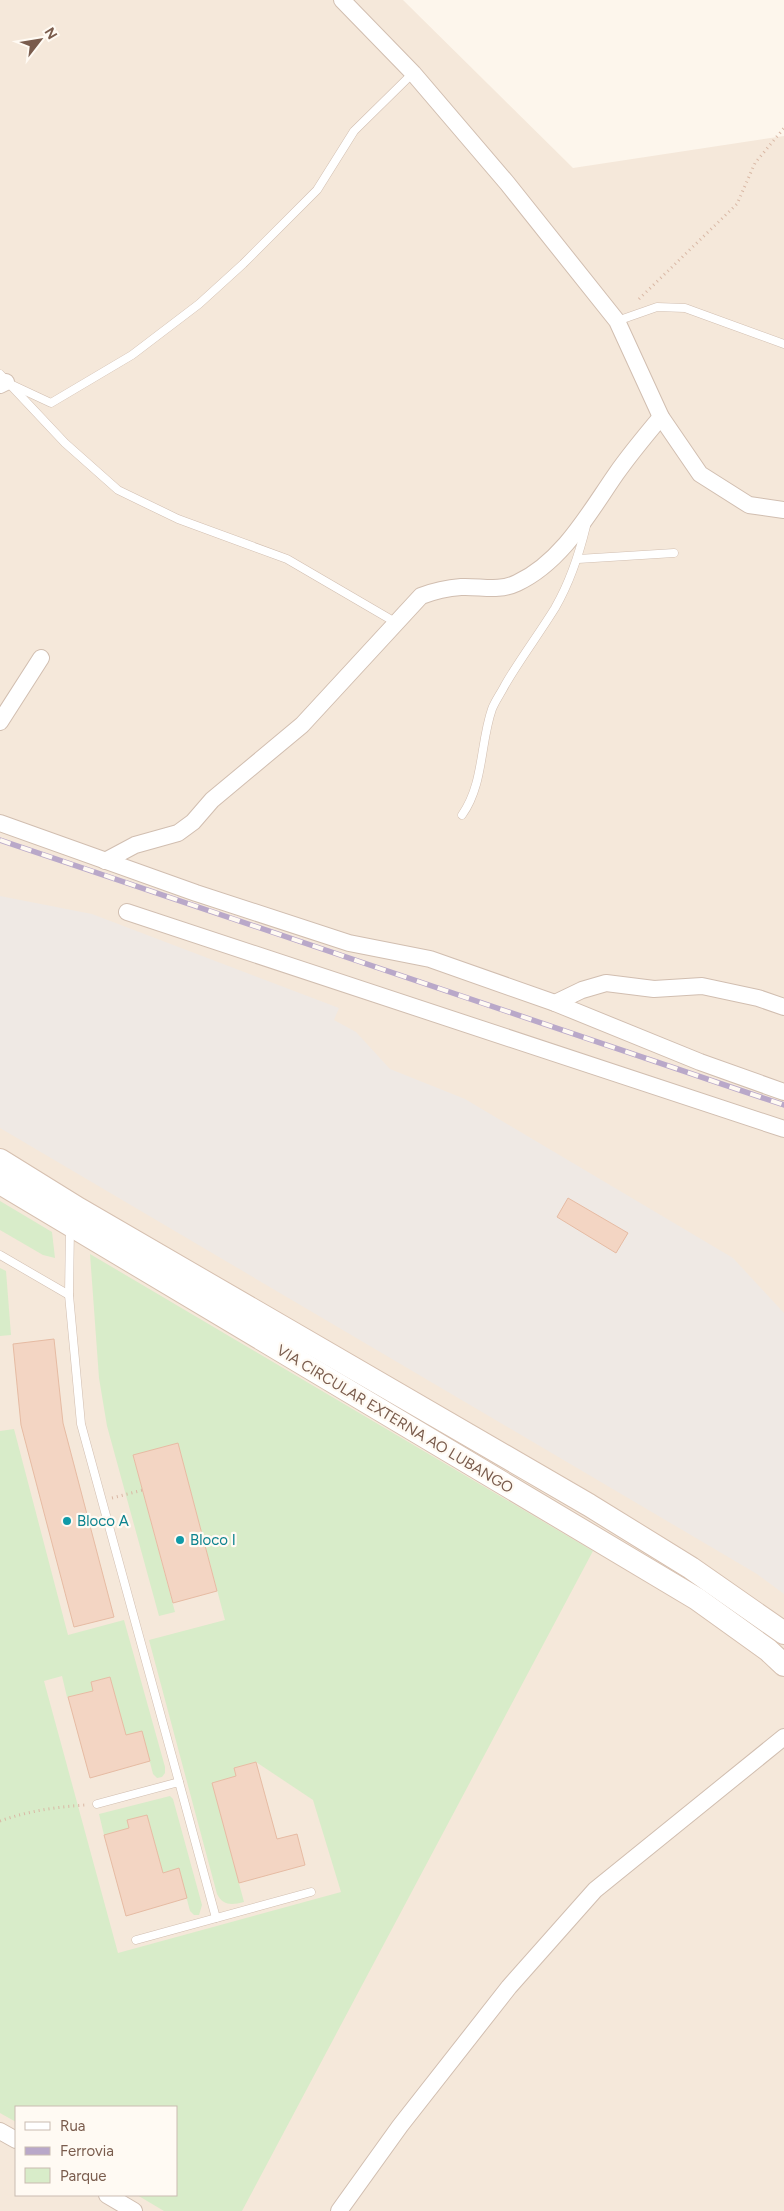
<svg xmlns="http://www.w3.org/2000/svg" width="784" height="2211" viewBox="0 0 784 2211" font-family="Figtree,sans-serif">
<style>
.residential{fill:#f5e8da;fill-rule:evenodd}
.industrial{fill:#efe9e4}
.green{fill:#d8ecc9}
.building{fill:#f3d5c3;stroke:#e6bba3}
.lines{fill:none;stroke-linecap:round;stroke-linejoin:round}
.service-casing{stroke:#d1beb0;stroke-width:9}
.minor-casing{stroke:#d1beb0;stroke-width:18}
.secondary-casing{stroke:#d6c0b0;stroke-width:24}
.path{stroke:#d9b8a5;stroke-width:3;stroke-dasharray:1 4;stroke-linecap:butt}
.service{stroke:#fff;stroke-width:8}
.minor{stroke:#fff;stroke-width:16}
.secondary{stroke:#fff;stroke-width:22}
.rail-casing{stroke:#b9a8c9;stroke-width:5.5}
.rail{stroke:#fffaf3;stroke-width:4;stroke-dasharray:11;stroke-linecap:butt}
.culture-dot{fill:#0f9aa8;stroke:#fffaf3;stroke-width:2}
.labels{text-anchor:middle;stroke-width:4.5;stroke-linejoin:round;paint-order:stroke}
.street-label{font-size:15px;fill:#7a5c4d;stroke:#fffaf3}
.culture-label{font-size:15px;fill:#0d838f;stroke:#fffaf3;text-anchor:start}
</style>
<rect width="100%" height="100%" fill="#fdf6ec"/>
<!-- residential -->
<path class="residential" d="M0,0H403L573,168L784,136V2211H0ZM16,2107H176V2195H16Z"/>
<!-- industrial -->
<polygon class="industrial" points="0,896 92,914 339,1008 334,1020 356,1032 390,1069 465,1099 733,1258 784,1313 784,1594 757,1574 0,1128"/>
<!-- green -->
<g class="green">
<polygon points="0,1201 52,1232 55,1258 43,1255 0,1230"/>
<path d="M90,1254L593,1551L242,2211H164L137,2195H176V2107H16V2122L0,2113V1431L14,1429L68,1635L124,1620L165,1767V1773L162,1777L157,1778L153,1774L142,1731L126,1735L110,1677L91,1682L93,1691L67,1697L62,1676L44,1681L118,1953L341,1892L313,1800L256,1762L234,1768L236,1776L212,1783L244,1902C232,1905 223,1906 217,1894L149,1640L225,1620L178,1443L133,1455L175,1612L159,1616L107,1426L99,1378Z"/>
<polygon points="0,1268 6,1271 11,1335 0,1336"/>
<polygon points="170,1796 173,1799 202,1905 199,1915 194,1915 190,1911 179,1869 163,1873 147,1815 127,1820 129,1828 104,1835 99,1814"/>
</g>
<!-- building -->
<g class="building">
<polygon points="568,1198 628,1233 616,1253 557,1217"/>
<polygon points="54,1339 63,1423 114,1617 74,1627 21,1425 13,1344"/>
<polygon points="178,1443 217,1591 173,1603 133,1455"/>
<polygon points="110,1677 126,1735 142,1731 150,1761 90,1778 68,1697 93,1691 91,1682"/>
<polygon points="256,1762 277,1839 297,1834 305,1865 239,1883 212,1783 236,1776 234,1768"/>
<polygon points="147,1815 163,1873 179,1868 187,1898 126,1916 104,1835 129,1828 127,1820"/>
</g>
<g class="lines">
<!-- service casing -->
<g class="service-casing">
<g id="service">
<polyline points="617,321 657,307 685,308 784,344"/>
<polyline points="0,374 65,443 118,490 178,519 287,559 395,622"/>
<polyline points="6,382 51,403 132,355 199,304 243,264 317,190 354,131 413,73"/>
<polyline points="578,559 674,553"/>
<path d="M462,815C484,784 480,743 492,709C495,701 501,693 505,685C520,659 539,634 555,608C570,582 579,555 586,526"/>
<polyline points="70,1227 69,1295 81,1424 179,1782"/>
<polyline points="0,1255 69,1295"/>
<polyline points="97,1804 179,1782 216,1918"/>
<polyline points="136,1940 311,1892"/>
</g>
</g>
<!-- minor casing -->
<g class="minor-casing">
<g id="minor">
<polyline points="342,0 413,73 507,183 617,321 661,417 700,474 749,505 784,510"/>
<polyline points="0,385 6,382"/>
<polyline points="0,722 41,658"/>
<polyline points="0,823 196,893 349,943 430,959 555,1003 700,1062 784,1092"/>
<path d="M105,861L135,845L178,833L193,822L212,800L302,725L421,596C434,591 447,588 461,587C481,586 498,592 517,583C562,562 589,513 616,474C630,454 645,436 661,417"/>
<polyline points="127,912 784,1129"/>
<polyline points="555,1003 582,990 606,983 654,989 702,986 758,998 784,1007"/>
<polyline points="0,2131 16,2140"/>
<polyline points="107,2195 134,2211"/>
<polyline points="339,2211 400,2126 509,1987 595,1890 784,1737"/>
</g>
</g>
<!-- secondary casing -->
<g class="secondary-casing">
<g id="secondary">
<polyline points="0,1160 79,1209 589,1505 691,1568 784,1633"/>
<polyline points="0,1183 697,1599 768,1650 784,1665"/>
</g>
</g>
<!-- path -->
<g class="path">
<polyline points="639,299 737,204 755,163 784,128"/>
<polyline points="112,1498 143,1490"/>
<path d="M0,1821C28,1811 56,1807 85,1805"/>
</g>
<!-- service -->
<use href="#service" class="service"/>
<!-- minor -->
<use href="#minor" class="minor"/>
<!-- secondary -->
<use href="#secondary" class="secondary"/>
<!-- rail casing -->
<g class="rail-casing">
<polyline id="rail" points="0,840 784,1105"/>
</g>
<!-- rail -->
<use href="#rail" class="rail"/>
</g>
<!-- markers -->
<g class="culture-dot">
<circle cx="67" cy="1521" r="5"/>
<circle cx="180" cy="1540" r="5"/>
</g>
<g class="labels">
<!-- street labels -->
<g class="street-label">
<text transform="translate(395 1419) rotate(31)" y="5">VIA CIRCULAR EXTERNA AO LUBANGO</text>
</g>
<!-- culture labels -->
<g class="culture-label">
<text x="77" y="1526">Bloco A</text>
<text x="190" y="1545">Bloco I</text>
</g>
</g>
<!-- legend -->
<rect x="15" y="2106" width="162" height="90" fill="#fffaf3" stroke="#cabbb1"/>
<rect x="25" y="2122" width="25" height="8" fill="#ffffff" stroke="#cabbb1"/>
<text x="60" y="2131" font-size="15" fill="#7a5c4d">Rua</text>
<rect x="25" y="2147" width="25" height="8" fill="#b9a8c9" stroke="#cabbb1"/>
<text x="60" y="2156" font-size="15" fill="#7a5c4d">Ferrovia</text>
<rect x="25" y="2168" width="25" height="15" fill="#d8ecc9" stroke="#cabbb1"/>
<text x="60" y="2181" font-size="15" fill="#7a5c4d">Parque</text>
<!-- north arrow -->
<g transform="translate(40 40) rotate(59)" stroke="#fffaf3" stroke-width="4" paint-order="stroke">
<path d="M0-4L9 19L0 12L-9 19Z" fill="#7a5c4d"/>
<text y="-8" font-size="14" font-weight="bold" text-anchor="middle" fill="#7a5c4d">N</text>
</g>
</svg>
